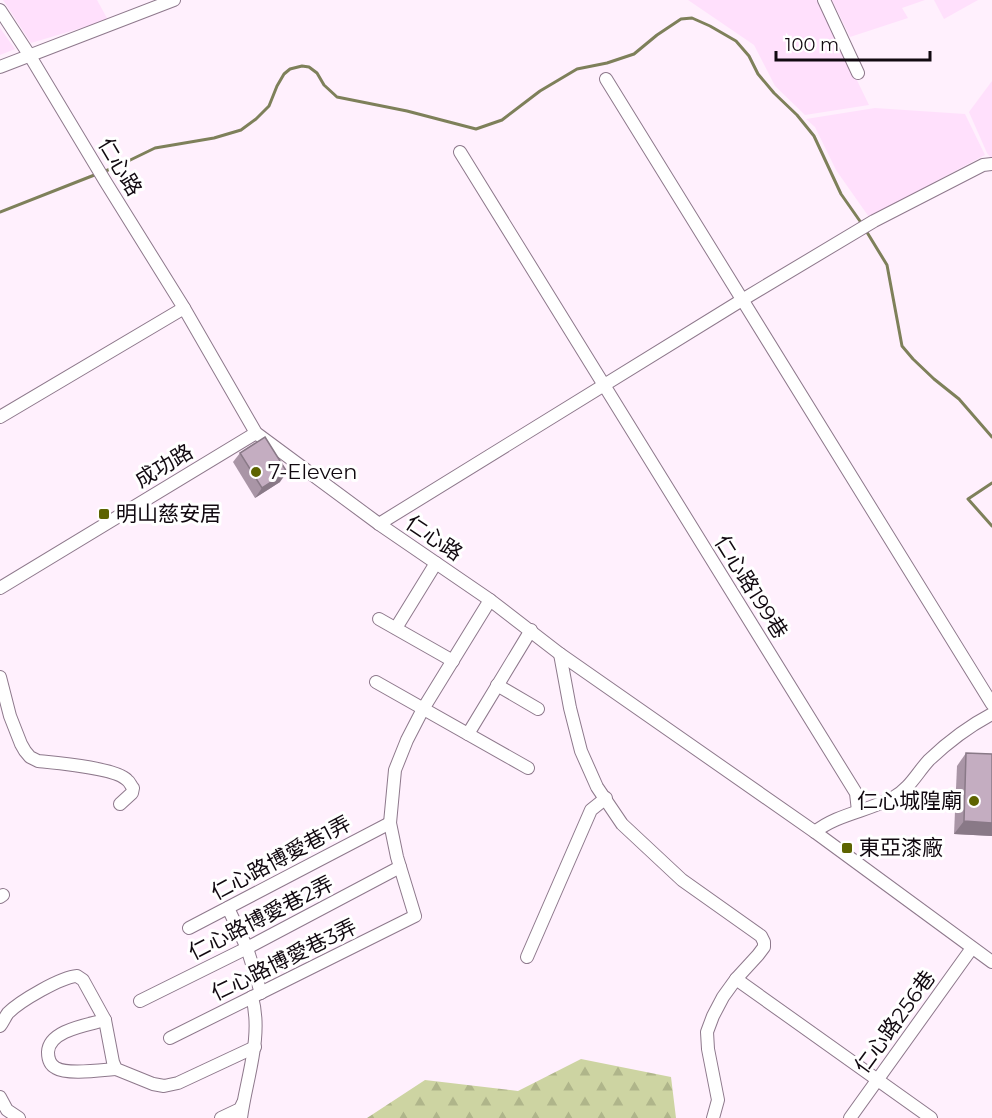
<svg xmlns="http://www.w3.org/2000/svg" width="992" height="1118" viewBox="0 0 992 1118" font-family="Montserrat,'Noto Sans TC',sans-serif">
<style>
.built{fill:#ffe0fc}
.forest{fill:url(#forest-firs)}
.lines{fill:none;stroke-linecap:round;stroke-linejoin:round}
.stream{stroke:#7e805a;stroke-width:3}
.minor-casing{stroke:#8e798c;stroke-width:14}
.minor{stroke:#fff;stroke-width:12}
.wall{fill:#a995a6}
.shaded-wall{fill:#897987}
.building{fill:#c4adc1;stroke:#897987;stroke-width:1.5}
.poi-dot{fill:#5d6300;stroke:#fff;stroke-width:2}
.labels{text-anchor:middle;stroke-width:6;stroke-linejoin:round;paint-order:stroke}
.street-label{font-size:21px;fill:#110910;stroke:#fff}
.poi-label{font-size:21px;fill:#110910;stroke:#fff;text-anchor:start}
</style>
<defs>
<pattern id="forest-firs" width="22" height="20" patternUnits="userSpaceOnUse" patternTransform="scale(1.5)"><rect width="22" height="20" fill="#cdd4a2"/><path d="M5 1l3.5 6h-7zM16 11l3.5 6h-7z" fill="#afb58a"/></pattern>
</defs>
<rect width="100%" height="100%" fill="#fff0fd"/>
<!-- built -->
<g class="built">
<polygon points="3,0 97,0 108,20 31,43"/>
<polygon points="688,0 818,0 869,105 805,115 775,86 754,45"/>
<polygon points="832,0 925,0 902,8 908,18 850,37"/>
<polygon points="934,0 978,0 944,19"/>
<polygon points="0,28 15,49 0,55"/>
<polygon points="992,81 992,159 987,153 969,112"/>
<polygon points="875,108 965,114 985,155 869,217 836,170 815,127 806,119"/>
</g>
<!-- forest -->
<polygon class="forest" points="581,1059 671,1077 676,1118 367,1118 425,1080 518,1091"/>
<g class="lines">
<!-- stream -->
<g class="stream">
<polyline points="103,172 120,165 155,148 214,138 241,130 256,119 269,106 277,86 284,74 290,69 302,66 309,67 317,73 324,85 337,97 407,111 476,129 502,120 540,91 577,69 607,63 634,54 657,35 681,19 692,18 710,26 736,41 749,56 758,74 774,93 797,115 814,136 841,194 862,224"/>
<polyline points="0,212 97,174"/>
<polyline points="865,229 887,265 902,346 913,359 934,379 959,399 992,437"/>
<polyline points="992,483 968,499 992,526"/>
</g>
<!-- minor casing -->
<g class="minor-casing">
<g id="minor">
<polyline points="824,0 858,73"/>
<polyline points="0,10 30,56 105,181 184,308 256,433 379,524 490,600 560,654 815,832 992,962"/>
<polyline points="0,67 174,0"/>
<polyline points="606,79 992,704"/>
<polyline points="460,152 856,793 858,811"/>
<polyline points="0,417 184,308"/>
<polyline points="379,524 742,300 874,221 983,165 992,164"/>
<polyline points="0,588 256,433"/>
<polyline points="379,619 453,661"/>
<polyline points="396,628 436,563"/>
<polyline points="560,654 570,708 581,751 597,787 622,824 682,880 761,936 764,942 764,947 758,955 736,979 723,997 713,1016 707,1032 708,1049 718,1100 713,1118"/>
<path d="M0,677L10,716L21,744L25,751L30,757L38,761C57,763 116,768 127,780C130,782 131,786 133,788L132,793L120,804"/>
<polyline points="376,682 528,768"/>
<polyline points="497,685 538,709"/>
<polyline points="468,734 531,630"/>
<path d="M815,832C837,814 869,811 894,797C910,788 917,773 929,760C948,742 969,726 992,714"/>
<polyline points="0,897 3,895"/>
<polyline points="228,908 247,948 261,993"/>
<polyline points="189,928 390,823"/>
<polyline points="527,957 591,810 606,798"/>
<polyline points="736,979 931,1118"/>
<polyline points="140,1001 247,948 400,867"/>
<path d="M105,1020C88,1025 49,1030 48,1052C48,1059 50,1065 56,1068C67,1075 102,1070 116,1069"/>
<path d="M0,1026C3,1022 5,1017 8,1013C20,1001 61,977 77,976L83,980L105,1020L113,1062L116,1069L153,1084L164,1086L178,1083L255,1047"/>
<polyline points="170,1038 415,916 397,857 390,823 395,770 407,740 423,709 490,600"/>
<polyline points="0,1097 7,1110 19,1118"/>
<polyline points="221,1118 240,1109 243,1103"/>
<path d="M241,1118C246,1079 263,1037 252,997"/>
<polyline points="850,1118 972,948"/>
</g>
</g>
<!-- minor -->
<use href="#minor" class="minor"/>
</g>
<!-- wall -->
<g class="wall">
<polygon points="240,453 280,482 255,498 233,462"/>
<polygon points="966,753 992,754 992,836 954,834 957,766"/>
</g>
<!-- shaded-wall -->
<g class="shaded-wall">
<polygon points="287,472 280,482 255,498 262,488"/>
<polygon points="964,821 992,823 992,836 954,834"/>
</g>
<!-- building -->
<g class="building">
<polygon points="265,437 287,472 262,488 240,453"/>
<polygon points="966,753 992,754 992,823 964,821"/>
</g>
<!-- markers -->
<g class="poi-dot">
<circle cx="256" cy="472" r="6"/>
<rect x="98" y="508" width="12" height="12" rx="3"/>
<circle cx="974" cy="801" r="6"/>
<rect x="841" y="842" width="12" height="12" rx="3"/>
</g>
<g class="labels">
<!-- street labels -->
<g class="street-label">
<text transform="translate(120 167) rotate(59)" y="7">仁心路</text>
<text transform="translate(164 466) rotate(-31)" y="7">成功路</text>
<text transform="translate(434 538) rotate(34)" y="7">仁心路</text>
<text transform="translate(751 587) rotate(58)" y="7">仁心路199巷</text>
<text transform="translate(281 858) rotate(-28)" y="7">仁心路博愛巷1弄</text>
<text transform="translate(261 918) rotate(-27)" y="7">仁心路博愛巷2弄</text>
<text transform="translate(284 960) rotate(-26)" y="7">仁心路博愛巷3弄</text>
<text transform="translate(895 1022) rotate(-54)" y="7">仁心路256巷</text>
</g>
<!-- poi labels -->
<g class="poi-label">
<text x="268" y="479">7-Eleven</text>
<text x="116" y="521">明山慈安居</text>
<text x="962" y="808" text-anchor="end">仁心城隍廟</text>
<text x="859" y="855">東亞漆廠</text>
</g>
</g>
<!-- scale -->
<path d="M776 51v9h154v-9" fill="none" stroke="#110910" stroke-width="3"/>
<text x="785" y="51" font-size="18" fill="#110910" stroke="#ffffff" stroke-width="4.5" paint-order="stroke">100 m</text>
</svg>
